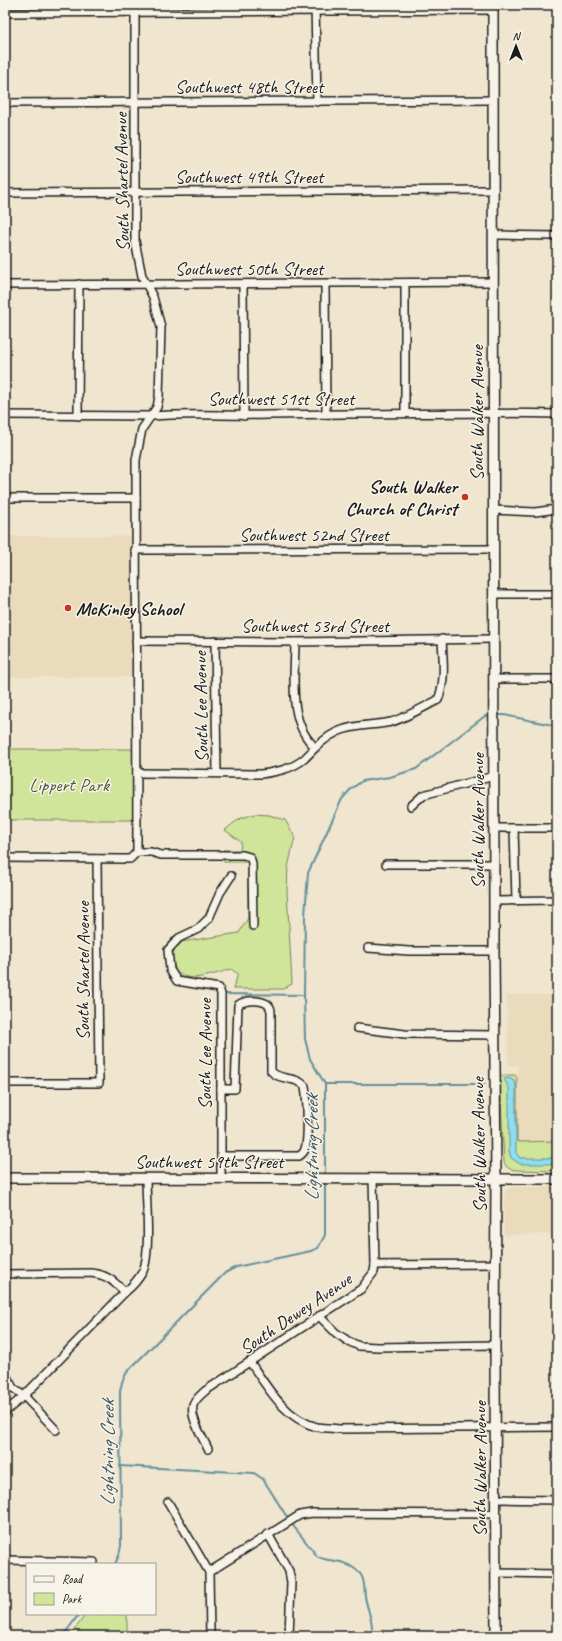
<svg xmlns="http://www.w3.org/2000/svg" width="562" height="1641" viewBox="0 0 562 1641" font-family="Caveat,sans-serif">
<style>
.built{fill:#ebdbbd}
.green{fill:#d0e59a;stroke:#76805b}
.water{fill:#90ddef;stroke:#62909b}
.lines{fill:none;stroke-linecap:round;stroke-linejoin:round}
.stream{stroke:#62909b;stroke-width:2}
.street-casing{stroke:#1c1c1c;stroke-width:10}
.secondary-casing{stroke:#1c1c1c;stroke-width:12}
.street{stroke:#f7f3e8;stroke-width:7}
.secondary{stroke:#f7f3e8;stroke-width:9}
.poi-dot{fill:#c8321e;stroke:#f7f3e8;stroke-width:1.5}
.labels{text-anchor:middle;stroke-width:3;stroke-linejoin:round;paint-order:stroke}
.street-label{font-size:19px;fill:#1c1c1c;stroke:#f7f3e8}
.poi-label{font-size:19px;font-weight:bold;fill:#1c1c1c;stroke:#f7f3e8;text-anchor:end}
.park-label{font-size:19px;fill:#525842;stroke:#f7f3e8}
.water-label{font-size:20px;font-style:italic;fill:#3f565b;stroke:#f7f3e8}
</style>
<rect width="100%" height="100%" fill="#f0e5cf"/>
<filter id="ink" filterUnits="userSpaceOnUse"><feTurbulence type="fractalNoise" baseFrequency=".025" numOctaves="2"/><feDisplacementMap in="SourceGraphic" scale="8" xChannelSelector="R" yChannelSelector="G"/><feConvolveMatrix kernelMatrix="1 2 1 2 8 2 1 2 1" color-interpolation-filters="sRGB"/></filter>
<g filter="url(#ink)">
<!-- built -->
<g class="built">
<rect x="5" y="536" width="127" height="141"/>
<polygon points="507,995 557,995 557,1158 516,1153 518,1065 508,1065"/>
<polygon points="513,1187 557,1187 557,1234 504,1235 504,1195 507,1189"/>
</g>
<!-- green -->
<g class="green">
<rect x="5" y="749" width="128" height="71"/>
<path d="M255,814L269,815L285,820L295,837L288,867L287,891L292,984L283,989H233L238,974L231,969C218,973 192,983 180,974C175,971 173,963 171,958L174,950L181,942L239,933L248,918V862H224L223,850H240L241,842L225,830L239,819Z"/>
<path d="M504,1075H515L517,1078V1140L519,1142L557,1141V1171L515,1170C509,1169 506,1168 504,1162L500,1079L501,1076Z"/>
<polygon points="86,1614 127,1614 127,1636 70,1636"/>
</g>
<!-- water -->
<polygon class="water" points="505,1078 509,1078 514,1081 516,1085 516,1153 520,1158 557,1158 557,1164 520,1164 511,1158 509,1151 509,1088 505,1081"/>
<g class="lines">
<!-- stream -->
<g class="stream">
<polyline points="496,715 504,715 557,726"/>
<polyline points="222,994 304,995"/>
<polyline points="325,1084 485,1084"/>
<polyline points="325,1175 325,1084 310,1059 305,1039 304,995 305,916 308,873 342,799 351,789 362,781 390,777 416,769 485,716 492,715"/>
<polyline points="120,1466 254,1473 263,1479 287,1517"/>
<path d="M291,1523L317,1556C325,1562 337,1559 346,1564C351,1566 359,1571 361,1575C365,1581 364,1589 365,1596C367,1610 374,1622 372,1636"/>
<polyline points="115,1564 119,1555 121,1546 120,1392 122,1382 127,1372 225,1273 236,1267 311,1251 318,1248 325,1235 325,1182"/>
<polyline points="63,1636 79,1614"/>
</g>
<!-- street casing -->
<g class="street-casing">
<g id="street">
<polyline points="135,5 135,241 142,276 153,297 161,327 159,397 157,407 142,429 136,460 137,852"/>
<polyline points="315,5 317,102"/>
<polyline points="5,13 493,10"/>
<polyline points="5,103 493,100"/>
<polyline points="5,193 493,190"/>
<polyline points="493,235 557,236"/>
<polyline points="405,283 405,413"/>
<polyline points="243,284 244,416"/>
<polyline points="325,284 326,414"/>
<polyline points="5,285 493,282"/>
<path d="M5,415L152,416C190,413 228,416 267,415C363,414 460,412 557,414"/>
<polyline points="78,416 79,284"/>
<polyline points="5,498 136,498"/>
<polyline points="493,510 535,512 557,509"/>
<polyline points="135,550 493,549"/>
<polyline points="493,594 557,594"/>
<polyline points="136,641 295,642 493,639"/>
<polyline points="215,641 217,773"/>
<path d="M295,642C295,676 287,722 315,747"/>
<polyline points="493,679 557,679"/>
<path d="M137,773L261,774C276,772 292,769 304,759C314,749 324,738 337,732C354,724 373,726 391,722C403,719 426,706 438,700C446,680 443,660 442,639"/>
<polyline points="411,806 423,795 494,776"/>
<polyline points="494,828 557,828"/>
<polyline points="514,828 516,901"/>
<polyline points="137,852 151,852 161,855 243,855 250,857 252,863 253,926"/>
<polyline points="5,858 122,859 130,859 137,852"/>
<polyline points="386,864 494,864"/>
<polyline points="494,901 557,900"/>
<polyline points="368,948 409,951 494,951"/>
<polyline points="357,1028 405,1034 494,1035"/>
<polyline points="5,1083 99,1083 97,859"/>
<path d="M221,1089H235L238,1005C246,999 270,998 271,1011V1071C279,1081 297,1076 305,1086C307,1098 309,1138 305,1149C304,1153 302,1154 299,1156H221"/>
<polyline points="221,1178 221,994 219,988 177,981 170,970 168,950 179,938 198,929 209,918 220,893 231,876"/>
<polyline points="375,1265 496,1264"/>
<path d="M5,1274L91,1273C108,1275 113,1281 125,1292"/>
<polyline points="319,1316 336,1333 348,1341 359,1346 378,1347 495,1345"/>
<path d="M250,1362C267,1387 285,1419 317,1427C324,1428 332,1428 339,1429L557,1427"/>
<polyline points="5,1370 6,1375 13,1388 24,1396 56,1430"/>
<path d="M5,1412L24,1396L125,1292C133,1286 138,1280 143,1271C151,1253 146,1200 146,1178"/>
<path d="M208,1449C203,1438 190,1418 193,1406C194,1400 201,1395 205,1391L361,1289L374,1272L375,1265L373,1178"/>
<polyline points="495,1499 557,1500"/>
<polyline points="168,1502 209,1572 210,1636"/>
<polyline points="268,1534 289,1571 291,1582 289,1636"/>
<polyline points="5,1560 94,1562"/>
<polyline points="209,1572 300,1515 312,1513 496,1514"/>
<polyline points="496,1573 557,1574"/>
</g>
</g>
<!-- secondary casing -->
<g class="secondary-casing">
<g id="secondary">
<polyline points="493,5 494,954 496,1179 495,1345 496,1636"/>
<polyline points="5,1178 557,1179"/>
</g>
</g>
<!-- street -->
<use href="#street" class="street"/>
<!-- secondary -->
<use href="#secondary" class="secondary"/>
</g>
</g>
<!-- markers -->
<g class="poi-dot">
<circle cx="465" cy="497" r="4"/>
<circle cx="68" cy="608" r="4"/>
</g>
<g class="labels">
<!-- street labels -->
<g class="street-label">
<text x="249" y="93">Southwest 48th Street</text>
<text x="249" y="183">Southwest 49th Street</text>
<text transform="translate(121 182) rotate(-91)" y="7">South Shartel Avenue</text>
<text x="249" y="275">Southwest 50th Street</text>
<text x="281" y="405">Southwest 51st Street</text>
<text transform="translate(476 413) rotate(-90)" y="7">South Walker Avenue</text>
<text x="314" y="541">Southwest 52nd Street</text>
<text x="315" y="632">Southwest 53rd Street</text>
<text transform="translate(200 707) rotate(-91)" y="7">South Lee Avenue</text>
<text transform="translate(477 821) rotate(-90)" y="7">South Walker Avenue</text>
<text transform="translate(82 971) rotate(-90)" y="7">South Shartel Avenue</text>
<text transform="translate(204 1054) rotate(-90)" y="7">South Lee Avenue</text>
<text transform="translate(478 1145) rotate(-91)" y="7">South Walker Avenue</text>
<text x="209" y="1168">Southwest 59th Street</text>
<text transform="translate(295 1313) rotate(-34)" y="7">South Dewey Avenue</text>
<text transform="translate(479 1469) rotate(-90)" y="7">South Walker Avenue</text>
</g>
<!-- poi labels -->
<g class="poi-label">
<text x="457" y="493">South Walker<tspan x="457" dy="22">Church of Christ</tspan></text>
<text x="76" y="615" text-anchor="start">McKinley School</text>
</g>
<!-- park labels -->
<g class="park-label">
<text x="69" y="791">Lippert Park</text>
</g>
<!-- water labels -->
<g class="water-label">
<text transform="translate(311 1148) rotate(-90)" y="7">Lightning Creek</text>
<text transform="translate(107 1453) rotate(-90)" y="7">Lightning Creek</text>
</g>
</g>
<!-- margin -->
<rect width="562" height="1641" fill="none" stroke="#f7f3e8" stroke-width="20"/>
<rect x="10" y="10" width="542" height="1621" fill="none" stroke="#1c1c1c" stroke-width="1.5" filter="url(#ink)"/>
<!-- legend -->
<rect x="26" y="1563" width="130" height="52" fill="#f7f3e8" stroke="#9f9d96"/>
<rect x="34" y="1576" width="20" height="6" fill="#f7f3e8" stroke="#9f9d96"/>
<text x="62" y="1583" font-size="12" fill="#1c1c1c">Road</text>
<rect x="34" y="1593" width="20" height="12" fill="#d0e59a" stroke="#9f9d96"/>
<text x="62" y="1603" font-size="12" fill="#1c1c1c">Park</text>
<!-- north arrow -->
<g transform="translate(516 46)" stroke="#f7f3e8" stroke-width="3" paint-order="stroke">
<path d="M0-3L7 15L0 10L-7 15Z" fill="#1c1c1c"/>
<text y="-6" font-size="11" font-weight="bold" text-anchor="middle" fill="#1c1c1c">N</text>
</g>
</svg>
